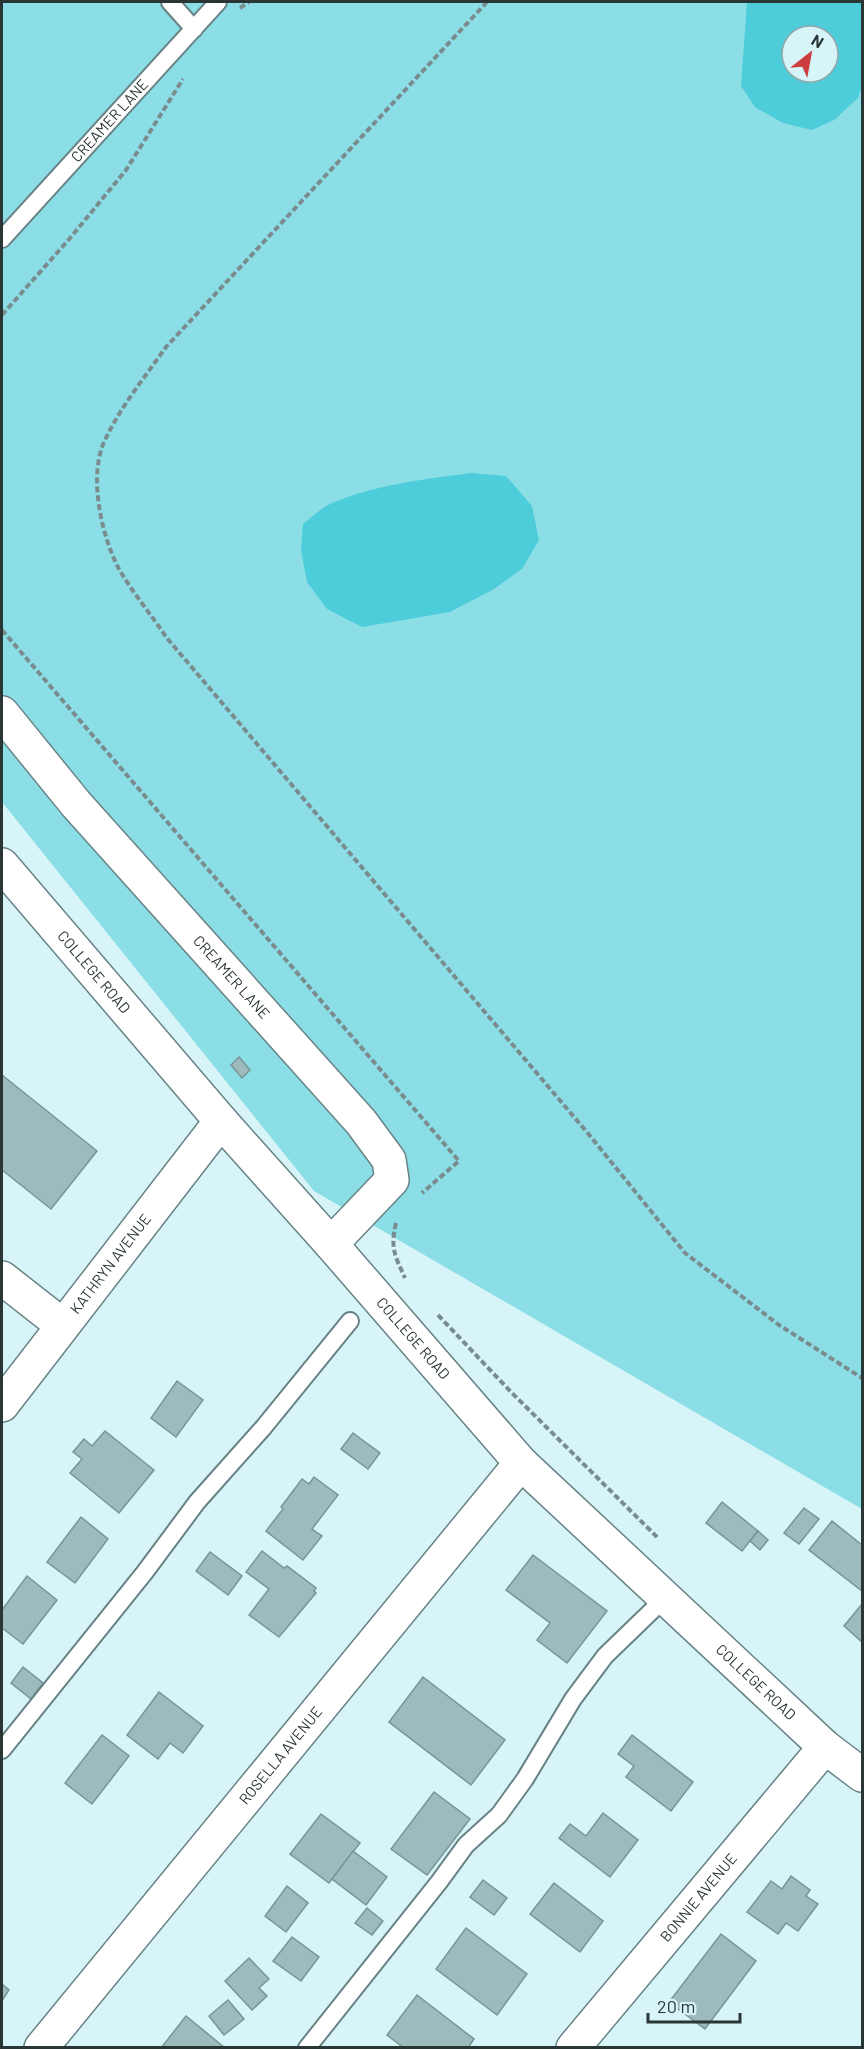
<svg xmlns="http://www.w3.org/2000/svg" width="864" height="2049" viewBox="0 0 864 2049" font-family="Barlow,sans-serif">
<style>
.green{fill:#8cdee6;fill-rule:evenodd}
.water{fill:#4ccdd9;fill-rule:evenodd}
.building{fill:#9dbabd;stroke:#799497;stroke-width:1.5}
.lines{fill:none;stroke-linecap:round;stroke-linejoin:round}
.service-casing{stroke:#688386;stroke-width:20}
.minor-casing{stroke:#688386;stroke-width:36}
.primary-casing{stroke:#688386;stroke-width:36}
.path{stroke:#798d8f;stroke-width:4;stroke-dasharray:6 3;stroke-linecap:butt}
.service{stroke:#fff;stroke-width:16}
.minor{stroke:#fff;stroke-width:33}
.primary{stroke:#fff;stroke-width:33}
.labels{text-anchor:middle;stroke-width:4.5;stroke-linejoin:round;paint-order:stroke}
.street-label{font-size:15px;fill:#2a3536;stroke:#d7f5f8}
</style>
<rect width="100%" height="100%" fill="#d7f5f8"/>
<!-- green -->
<path class="green" d="M2,2H862V1509L314,1191L2,802ZM792,36H828V72H792Z"/>
<!-- water -->
<g class="water">
<path d="M747,2H862V86L858,98L834,120L812,130L783,123L755,107L741,86ZM792,36H828V72H792Z"/>
<path d="M471,473L506,476L532,506L539,540L522,569L494,589L450,612L362,627L327,609L307,582L301,550L303,524C312,517 320,509 330,504C373,485 425,479 471,473Z"/>
</g>
<!-- building -->
<g class="building">
<polygon points="239,1057 250,1070 242,1078 231,1065"/>
<polygon points="2,1075 97,1151 51,1209 2,1170"/>
<polygon points="177,1381 203,1400 176,1437 151,1418"/>
<polygon points="105,1431 154,1470 119,1513 70,1473 82,1459 73,1452 84,1439 92,1446"/>
<polygon points="353,1433 380,1453 368,1469 341,1449"/>
<polygon points="314,1477 338,1495 312,1529 322,1536 303,1560 266,1531 283,1509 281,1507 302,1479 309,1484"/>
<polygon points="722,1502 758,1531 742,1551 706,1523"/>
<polygon points="804,1508 819,1519 799,1544 784,1533"/>
<polygon points="81,1517 108,1539 75,1583 47,1562"/>
<polygon points="832,1521 862,1545 862,1591 809,1550"/>
<polygon points="758,1531 768,1540 760,1550 750,1541"/>
<polygon points="262,1551 284,1568 287,1566 316,1588 314,1591 316,1593 279,1637 249,1615 269,1589 246,1572"/>
<polygon points="210,1552 242,1576 228,1595 196,1571"/>
<polygon points="533,1555 607,1611 567,1663 537,1640 550,1623 506,1590"/>
<polygon points="27,1576 57,1600 23,1644 2,1628 2,1610"/>
<polygon points="862,1604 862,1642 844,1626"/>
<polygon points="23,1667 43,1683 31,1699 11,1683"/>
<polygon points="423,1677 505,1740 471,1785 389,1722"/>
<polygon points="159,1692 203,1726 183,1753 170,1743 158,1759 127,1735"/>
<polygon points="102,1735 129,1756 92,1804 65,1783"/>
<polygon points="632,1735 693,1782 671,1811 626,1777 634,1766 618,1754"/>
<polygon points="434,1792 470,1819 427,1875 391,1849"/>
<polygon points="603,1813 638,1840 610,1877 559,1838 570,1824 586,1836"/>
<polygon points="321,1814 360,1843 329,1883 290,1854"/>
<polygon points="353,1851 387,1877 366,1905 332,1879"/>
<polygon points="791,1876 810,1890 806,1896 818,1904 798,1931 786,1923 778,1934 747,1912 771,1881 782,1889"/>
<polygon points="483,1880 507,1898 494,1915 470,1897"/>
<polygon points="554,1883 603,1921 580,1952 530,1914"/>
<polygon points="287,1886 308,1903 286,1932 265,1916"/>
<polygon points="367,1908 383,1921 372,1935 355,1923"/>
<polygon points="466,1928 527,1974 497,2015 436,1969"/>
<polygon points="721,1934 756,1961 705,2029 669,2002"/>
<polygon points="292,1937 319,1957 301,1981 273,1961"/>
<polygon points="249,1958 269,1979 259,1988 267,1996 252,2010 225,1981"/>
<polygon points="2,1984 9,1990 2,2001"/>
<polygon points="417,1995 474,2039 468,2048 404,2048 387,2035"/>
<polygon points="228,2000 244,2019 224,2035 209,2016"/>
<polygon points="186,2016 225,2048 161,2048"/>
</g>
<g class="lines">
<!-- service casing -->
<g class="service-casing">
<g id="service">
<polyline points="170,2 194,29"/>
<path id="s1" d="M2,239L218,2"/>
<polyline points="2,1750 145,1572 197,1502 263,1428 350,1321"/>
<polyline points="307,2048 439,1882 466,1845 499,1815 525,1779 573,1699 605,1656 665,1598"/>
</g>
</g>
<!-- minor casing -->
<g class="minor-casing">
<g id="minor">
<path id="s2" d="M2,713L76,804L361,1122L389,1160L392,1180L331,1244"/>
<polyline points="2,1278 62,1325"/>
<path id="s3" d="M2,1405L221,1121"/>
<path id="s4" d="M41,2048L521,1463"/>
<path id="s5" d="M573,2048L825,1747"/>
</g>
</g>
<!-- primary casing -->
<g class="primary-casing">
<g id="primary">
<path id="s6" d="M2,865L221,1121L331,1244L521,1463L825,1747L862,1775"/>
</g>
</g>
<!-- path -->
<g class="path">
<path d="M487,2L166,347C145,377 121,406 105,440C88,475 101,535 119,569C132,592 151,614 166,637L586,1131L685,1253L779,1325L862,1378"/>
<polyline points="240,8 249,2"/>
<polyline points="2,315 71,237 126,170 183,79"/>
<polyline points="2,630 459,1161 422,1193"/>
<path d="M396,1223C390,1248 395,1256 405,1278"/>
<polyline points="438,1315 511,1392 659,1539"/>
</g>
<!-- service -->
<use href="#service" class="service"/>
<!-- minor -->
<use href="#minor" class="minor"/>
<!-- primary -->
<use href="#primary" class="primary"/>
</g>
<g class="labels">
<!-- street labels -->
<g class="street-label">
<text dy="5" stroke="none"><textPath href="#s1" startOffset="160">CREAMER LANE</textPath></text>
<text dy="5" stroke="none"><textPath href="#s6" startOffset="141">COLLEGE ROAD</textPath></text>
<text dy="5" stroke="none"><textPath href="#s2" startOffset="350">CREAMER LANE</textPath></text>
<text dy="5" stroke="none"><textPath href="#s3" startOffset="178">KATHRYN AVENUE</textPath></text>
<text dy="5" stroke="none"><textPath href="#s6" startOffset="627">COLLEGE ROAD</textPath></text>
<text dy="5" stroke="none"><textPath href="#s6" startOffset="1113">COLLEGE ROAD</textPath></text>
<text dy="5" stroke="none"><textPath href="#s4" startOffset="378">ROSELLA AVENUE</textPath></text>
<text dy="5" stroke="none"><textPath href="#s5" startOffset="196">BONNIE AVENUE</textPath></text>
</g>
</g>
<!-- border -->
<rect width="864" height="2049" fill="none" stroke="#2a3536" stroke-width="6"/>
<!-- north arrow -->
<g transform="translate(810 54) rotate(31)"><circle r="28" fill="#d7f5f8" stroke="#92a8aa" stroke-width="1.5"/>
<path d="M0-4.5L10 22L0 15L-10 22Z" fill="#cc3d40"/>
<text y="-9" font-size="16" font-weight="bold" text-anchor="middle" fill="#2a3536">N</text>
</g>
<!-- scale -->
<path d="M648 2013v9h92v-9" fill="none" stroke="#2a3536" stroke-width="3"/>
<text x="657" y="2013" font-size="18" fill="#2a3536" stroke="#d7f5f8" stroke-width="4.5" paint-order="stroke">20 m</text>
</svg>
